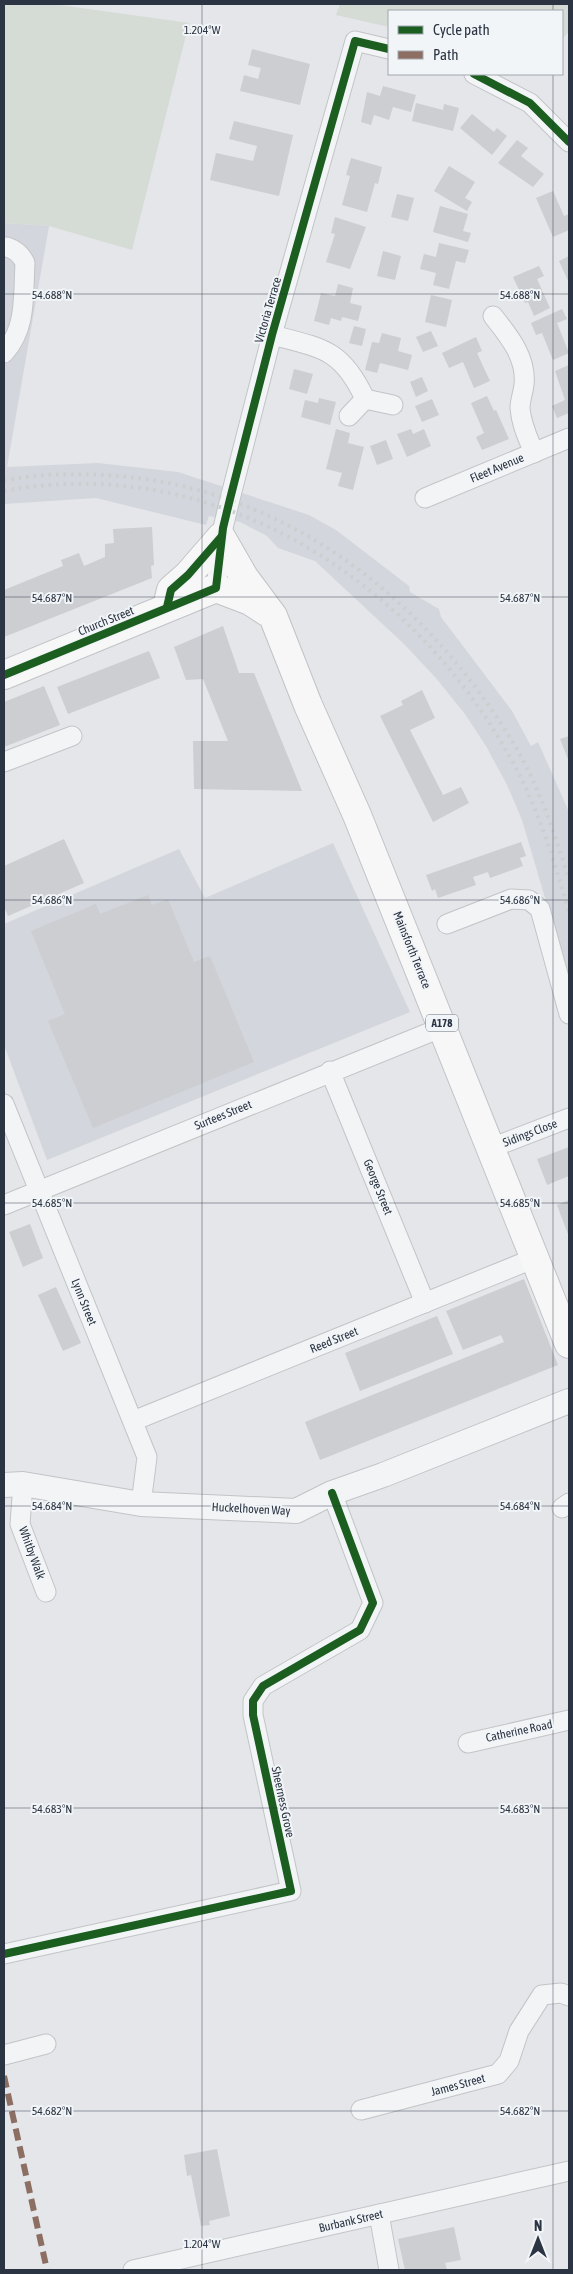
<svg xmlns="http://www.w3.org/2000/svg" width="573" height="2274" viewBox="0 0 573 2274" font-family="'Asap Condensed',sans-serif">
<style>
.built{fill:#d3d6dc}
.green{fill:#d5dcd5}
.building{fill:#ccced1}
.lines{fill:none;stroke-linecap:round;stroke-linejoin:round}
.minor-casing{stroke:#c2c4c7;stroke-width:21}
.tertiary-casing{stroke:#c2c4c7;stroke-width:26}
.primary-casing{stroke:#c0c3c7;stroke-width:30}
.minor{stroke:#f3f4f6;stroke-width:19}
.tertiary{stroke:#f3f4f6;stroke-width:24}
.primary{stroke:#f7f7f7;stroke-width:28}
.rail{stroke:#cdced0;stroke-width:4;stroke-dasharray:2.5 5;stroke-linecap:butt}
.quiet{stroke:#8d6e63;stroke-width:6;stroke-dasharray:12 6;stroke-linecap:butt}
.cycleway-casing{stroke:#f2f5f8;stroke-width:11}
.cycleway{stroke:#1b5e20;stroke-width:8}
.ticks{fill:none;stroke:#2b3442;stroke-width:1;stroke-opacity:0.45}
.labels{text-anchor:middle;stroke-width:4;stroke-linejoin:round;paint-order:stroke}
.shield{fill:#f2f5f8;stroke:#676e79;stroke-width:1}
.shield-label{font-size:11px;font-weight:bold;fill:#2b3442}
.street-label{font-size:12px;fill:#2b3442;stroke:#f2f5f8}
.ticks-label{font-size:12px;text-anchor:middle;fill:#2b3442;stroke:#f2f5f8;stroke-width:4;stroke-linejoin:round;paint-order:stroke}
</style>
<rect width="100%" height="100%" fill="#e4e6e9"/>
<!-- built -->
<g class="built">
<polygon points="4,223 49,226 7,467 98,463 178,472 309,515 336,530 409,586 410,592 439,609 441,617 512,711 531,746 538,742 569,812 569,979 522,820 507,785 486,746 465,714 435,677 404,644 315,561 278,548 267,536 240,522 209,516 206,525 96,498 4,504"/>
<polygon points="333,843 410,1012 47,1160 4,1045 4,924 179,849 205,898"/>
</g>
<!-- green -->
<g class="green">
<polygon points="4,4 53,4 189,23 132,250 49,226 4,223"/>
<polygon points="340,4 569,4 569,31 562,40 562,11 389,11 389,27 336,15"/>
</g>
<!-- building -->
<g class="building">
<polygon points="252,49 310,64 300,105 240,91 244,75 258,79 261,68 248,65"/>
<polygon points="383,86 416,95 411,112 393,107 389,120 374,115 371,125 361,122 367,92 380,96"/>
<polygon points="416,103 443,110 444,104 459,108 453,131 412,121"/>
<polygon points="472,114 494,132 497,128 507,136 492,155 460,128"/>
<polygon points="234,121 293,135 279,196 210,180 216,153 253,161 257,146 229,139"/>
<polygon points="517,140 528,148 521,156 544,174 533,187 498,163"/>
<polygon points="351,158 382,167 378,184 375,183 367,212 342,205 350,176 346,175"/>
<polygon points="449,166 475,182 465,198 472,202 467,211 434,191"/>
<polygon points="553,191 564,216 569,214 569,230 553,237 536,198"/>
<polygon points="397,194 414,198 408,221 391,217"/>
<polygon points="440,206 468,214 463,231 471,233 468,242 433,232"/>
<polygon points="335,217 366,227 350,269 326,262 335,234 331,233"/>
<polygon points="439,243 469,250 465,263 456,261 449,289 433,285 436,273 420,269 424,254 436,257"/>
<polygon points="383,251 401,256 395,280 377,276"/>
<polygon points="569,256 569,283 559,261"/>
<polygon points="539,266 544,276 537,279 550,308 534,316 528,302 525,303 513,277"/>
<polygon points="338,284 353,288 350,303 362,306 358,321 342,317 341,321 331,318 329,325 314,321 321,293 335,296"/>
<polygon points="431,295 452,300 446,327 425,322"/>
<polygon points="562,309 567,319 557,323 569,353 553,360 542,333 536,335 531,323"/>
<polygon points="354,326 366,329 362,346 349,343"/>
<polygon points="431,331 438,346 423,352 416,337"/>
<polygon points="382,333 401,338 398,351 412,355 408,370 380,363 377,373 365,370 372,342 379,343"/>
<polygon points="476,337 482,351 477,353 490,381 474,388 463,362 449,368 442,353"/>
<polygon points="569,365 569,413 557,418 552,406 565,400 555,371"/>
<polygon points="294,369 313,374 307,394 289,389"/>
<polygon points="422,377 428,391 416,397 410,382"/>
<polygon points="487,396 494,411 496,410 509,439 482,450 476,437 484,433 471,403"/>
<polygon points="319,398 336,402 330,425 301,417 305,400 318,403"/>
<polygon points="432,399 439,415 422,422 415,406"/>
<polygon points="336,429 350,433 348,443 364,447 353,490 338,486 342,473 326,469"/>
<polygon points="411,429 413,434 424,429 431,446 407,457 397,434"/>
<polygon points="386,440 393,459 377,465 370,446"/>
<polygon points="152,527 154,565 151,566 152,578 4,637 4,590 63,566 61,560 79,553 84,566 105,557 105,544 114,543 113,529"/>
<polygon points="223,626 239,673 254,673 302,791 194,789 193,741 228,741 203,679 186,680 174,647"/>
<polygon points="149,651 160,678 68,714 57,687"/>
<polygon points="44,686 60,725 4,747 4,702"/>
<polygon points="422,690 435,718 410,730 443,795 461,787 469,803 433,822 380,716 403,705 401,701"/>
<polygon points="569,736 569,762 560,739"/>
<polygon points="64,839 84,883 8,916 4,907 4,866"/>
<polygon points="521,842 526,856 520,858 523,866 490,878 488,872 473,877 476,885 438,898 435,889 432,891 426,875"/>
<polygon points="148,895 152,905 168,899 194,962 210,956 254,1062 93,1128 48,1021 65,1014 31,931 96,904 100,914"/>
<polygon points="569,1147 569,1176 547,1185 537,1159"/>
<polygon points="569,1200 569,1237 557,1205"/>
<polygon points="30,1224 43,1258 23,1267 9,1232"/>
<polygon points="524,1279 558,1365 320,1460 305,1422 504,1342 501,1335 463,1350 446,1311"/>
<polygon points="56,1287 81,1343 63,1351 38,1295"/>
<polygon points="437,1316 453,1354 360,1391 345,1353"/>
<polygon points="217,2149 230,2216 209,2221 210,2225 201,2226 191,2175 187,2176 184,2155"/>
<polygon points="454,2227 461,2260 445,2263 447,2270 405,2270 398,2239"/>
</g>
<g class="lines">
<!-- minor casing -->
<g class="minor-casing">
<g id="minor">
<polyline points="474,74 530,103 569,142"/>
<path d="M493,316C509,336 527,358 524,385C523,393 520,401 520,408C521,424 528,438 534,453"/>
<path d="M272,335C322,348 342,349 365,399"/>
<path d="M4,353C27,328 23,295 25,263C21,254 16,250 7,247"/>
<polyline points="365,399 393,405"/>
<polyline points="349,416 365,399"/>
<polyline points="425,498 569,438"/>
<polyline points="216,588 223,528 230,499 272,335 355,41 389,49"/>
<polyline points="4,762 72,736"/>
<polyline points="447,924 511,899 529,900 540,909 569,1014"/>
<polyline points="330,1071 425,1303"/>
<polyline points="4,1104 147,1457 141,1504"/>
<polyline points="491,1148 569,1118"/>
<polyline points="4,1205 443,1027"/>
<polyline points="133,1421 535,1258"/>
<polyline points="23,1484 20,1524 46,1592"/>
<polyline points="562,1508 569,1503"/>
<polyline points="468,1743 569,1720"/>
<polyline points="4,1954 291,1891 253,1715 253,1701 263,1686 360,1630 373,1603 332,1493"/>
<polyline points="4,2055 46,2044"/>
<polyline points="361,2110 498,2074 509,2061 519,2031 542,1995 561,1993 569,1996"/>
<polyline points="379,2214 389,2270"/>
<polyline points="133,2270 569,2171"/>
</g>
</g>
<!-- tertiary casing -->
<g class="tertiary-casing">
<polyline id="tertiary" points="4,1485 23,1484 141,1504 296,1511 332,1493 383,1475 569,1401"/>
</g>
<!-- primary casing -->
<g class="primary-casing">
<g id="primary">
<polyline points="167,607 171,590 188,575 221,537 244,577 273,616 308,705 357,815 569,1344"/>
<polyline points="4,675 216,588 250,601 267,612"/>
</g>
</g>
<!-- minor -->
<use href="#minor" class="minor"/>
<!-- tertiary -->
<use href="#tertiary" class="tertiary"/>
<!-- primary -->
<use href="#primary" class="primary"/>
<!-- rail -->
<g class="rail">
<path d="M4,481C41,473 80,473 118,476C289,490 429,602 515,746C540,788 555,835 569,880"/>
<path d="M4,491C211,452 406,575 507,752C536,801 553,857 569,912"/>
</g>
<!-- quiet -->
<polyline class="quiet" points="4,2076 47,2270"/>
<!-- cycleway casing -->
<g class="cycleway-casing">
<g id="cycleway">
<polyline points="474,74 530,103 569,142"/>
<polyline points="167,607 171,590 188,575 221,537"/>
<polyline points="4,675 216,588 223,528 230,499 272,335 355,41 389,49"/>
<polyline points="4,1954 291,1891 253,1715 253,1701 263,1686 360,1630 373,1603 332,1493"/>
</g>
</g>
<!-- cycleway -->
<use href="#cycleway" class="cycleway"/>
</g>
<!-- ticks -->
<path class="ticks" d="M202,4V2270M553,4V11M553,74V2270M4,294H569M4,597H569M4,900H569M4,1203H569M4,1506H569M4,1808H569M4,2111H569"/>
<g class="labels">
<!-- shield labels -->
<rect class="shield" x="426" y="1014.5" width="32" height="17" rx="4"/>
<g class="shield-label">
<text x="442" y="1027">A178</text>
</g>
<!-- street labels -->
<g class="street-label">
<text transform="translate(268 310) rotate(-74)" y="4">Victoria Terrace</text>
<text transform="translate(497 468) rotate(-23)" y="4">Fleet Avenue</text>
<text transform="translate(106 621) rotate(-22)" y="4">Church Street</text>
<text transform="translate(412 950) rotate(68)" y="4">Mainsforth Terrace</text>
<text transform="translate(223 1115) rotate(-22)" y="4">Surtees Street</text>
<text transform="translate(530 1133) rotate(-21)" y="4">Sidings Close</text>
<text transform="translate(378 1187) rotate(68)" y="4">George Street</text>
<text transform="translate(84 1302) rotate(68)" y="4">Lynn Street</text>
<text transform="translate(334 1340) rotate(-22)" y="4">Reed Street</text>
<text transform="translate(251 1509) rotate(3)" y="4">Huckelhoven Way</text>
<text transform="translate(32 1553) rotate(70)" y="4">Whitby Walk</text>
<text transform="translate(519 1731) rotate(-12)" y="4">Catherine Road</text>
<text transform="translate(283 1802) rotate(78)" y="4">Sheerness Grove</text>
<text transform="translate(458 2085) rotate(-15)" y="4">James Street</text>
<text transform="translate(351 2221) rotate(-13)" y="4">Burbank Street</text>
</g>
</g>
<g class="ticks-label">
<text x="202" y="34">1.204°W</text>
<text x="52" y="299">54.688°N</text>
<text x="520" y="299">54.688°N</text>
<text x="52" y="602">54.687°N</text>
<text x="520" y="602">54.687°N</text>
<text x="52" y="904">54.686°N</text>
<text x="520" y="904">54.686°N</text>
<text x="52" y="1207">54.685°N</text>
<text x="520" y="1207">54.685°N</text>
<text x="52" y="1510">54.684°N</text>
<text x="520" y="1510">54.684°N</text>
<text x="52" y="1813">54.683°N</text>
<text x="520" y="1813">54.683°N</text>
<text x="52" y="2115">54.682°N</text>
<text x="520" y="2115">54.682°N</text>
<text x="202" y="2248">1.204°W</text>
</g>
<!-- border -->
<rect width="573" height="2274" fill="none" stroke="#2b3442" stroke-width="10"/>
<!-- legend -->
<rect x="388" y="10" width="175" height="65" fill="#f2f5f8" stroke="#a2a8af"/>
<rect x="398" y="26" width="25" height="8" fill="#1b5e20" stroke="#a2a8af"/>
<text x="433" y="35" font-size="15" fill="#2b3442">Cycle path</text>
<rect x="398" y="51" width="25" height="8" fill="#8d6e63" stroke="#a2a8af"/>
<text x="433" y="60" font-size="15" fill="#2b3442">Path</text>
<!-- north arrow -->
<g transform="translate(538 2239)" stroke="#f2f5f8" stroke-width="4" paint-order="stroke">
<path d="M0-4L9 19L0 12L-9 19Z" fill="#2b3442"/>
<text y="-8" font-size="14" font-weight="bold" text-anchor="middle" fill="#2b3442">N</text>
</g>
</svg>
